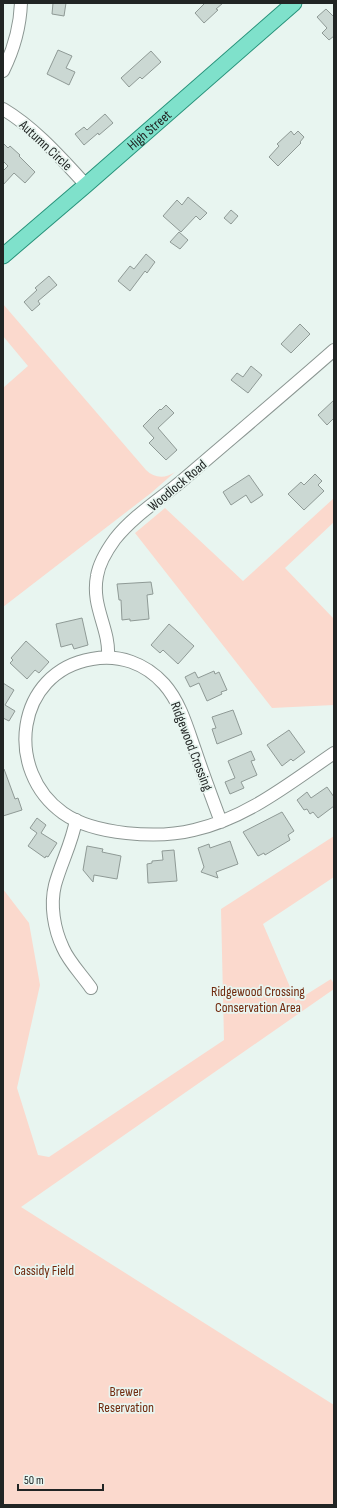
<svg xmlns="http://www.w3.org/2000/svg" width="337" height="1508" viewBox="0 0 337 1508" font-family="'Sofia Sans Condensed',sans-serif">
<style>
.green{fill:#fbd9cd}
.building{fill:#cbd8d3;stroke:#8f9a96}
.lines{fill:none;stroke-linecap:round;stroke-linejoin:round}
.minor-casing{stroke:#8b9692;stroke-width:14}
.major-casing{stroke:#27927a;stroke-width:17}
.minor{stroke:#fff;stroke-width:12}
.major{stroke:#7fe1cb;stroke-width:15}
.labels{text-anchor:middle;stroke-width:3.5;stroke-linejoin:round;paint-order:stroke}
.street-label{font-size:14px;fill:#212524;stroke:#e8f5f0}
.park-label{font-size:14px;fill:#70290d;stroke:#e8f5f0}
</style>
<rect width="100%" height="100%" fill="#e8f5f0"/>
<!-- green -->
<g class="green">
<path d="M3,304L146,470C154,478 165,479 175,472L151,493L3,607V388L28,366L3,336Z"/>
<polygon points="334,498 334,522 285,568 334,619 334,705 272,708 135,533 165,508 243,581"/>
<polygon points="334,836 334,877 263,924 296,1001 331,979 334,984 334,989 21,1207 334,1405 334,1505 3,1505 3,889 29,923 40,985 17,1088 38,1155 49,1157 224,1040 221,909"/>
</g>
<!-- building -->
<g class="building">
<polygon points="53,3 66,3 64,16 52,14"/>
<polygon points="205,3 223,3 216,9 218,10 204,23 195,13"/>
<polygon points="326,9 334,17 334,36 329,40 322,33 327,28 317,17"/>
<polygon points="58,50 72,56 66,68 75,72 69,85 47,74"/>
<polygon points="151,51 161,62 142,79 140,77 129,87 121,78"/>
<polygon points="105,114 113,123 99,135 98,133 84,145 75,134 84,127 87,130"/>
<polygon points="291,131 294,135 298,131 304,137 300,142 301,143 278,166 269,157 279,146 277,144"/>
<polygon points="3,143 8,148 10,146 20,155 19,156 35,172 25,183 14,173 3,185 3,171 8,166 3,161"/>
<polygon points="188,197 207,213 200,220 196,216 181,232 163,216 177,200 182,205"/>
<polygon points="231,210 238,216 231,224 224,218"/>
<polygon points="179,232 188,240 180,249 170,242"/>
<polygon points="146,254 155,262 147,273 145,271 130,291 118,281 130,266 134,269"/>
<polygon points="49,276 57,285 38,301 40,304 32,311 24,302 37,290 35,288"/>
<polygon points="300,324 310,334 291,353 281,344"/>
<polygon points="251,366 262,375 248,393 231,380 237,373 243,377"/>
<polygon points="334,400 334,418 327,425 318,415"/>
<polygon points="166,405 174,413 158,428 177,450 166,460 149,443 154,438 143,426 160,409 161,410"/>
<polygon points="315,474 322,481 318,485 324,491 304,510 288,494 301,482 304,485"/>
<polygon points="249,475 263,495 251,503 246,495 231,505 223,492"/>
<polygon points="151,582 153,594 147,595 149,619 130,621 130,619 122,620 121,600 119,600 117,584"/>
<polygon points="82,618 88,645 74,649 72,644 61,647 56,624"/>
<polygon points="169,624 194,646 178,664 163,650 160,653 151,645"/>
<polygon points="26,641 49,662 39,673 35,670 27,679 10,663 13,660 11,658"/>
<polygon points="214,671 215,674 219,672 227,690 221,692 222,694 207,701 199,683 190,687 185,677 195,672 198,678"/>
<polygon points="3,683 14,690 5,705 15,711 9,721 3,718"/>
<polygon points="233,710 242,734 217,744 212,729 216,728 212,717"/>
<polygon points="289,730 305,752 293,761 291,759 282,766 267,745"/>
<polygon points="251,751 255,760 251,761 257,775 241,782 244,788 230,794 225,782 235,778 228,761"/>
<polygon points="4,769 15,799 18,798 22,810 3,816 3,770"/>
<polygon points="327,787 334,797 334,806 318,818 313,812 310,814 307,809 304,810 297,800 307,792 311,798"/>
<polygon points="282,812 294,831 288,835 290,840 265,855 264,853 258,856 243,832"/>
<polygon points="37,818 46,825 41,833 57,843 48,857 46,856 45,858 28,846 37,833 30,828"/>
<polygon points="230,841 238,864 216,872 218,878 201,872 204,867 198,848 209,844 210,848"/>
<polygon points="87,846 103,849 102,852 121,856 117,879 94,875 93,882 83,870"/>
<polygon points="174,850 177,881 148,883 147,864 152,863 152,861 163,860 162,851"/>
</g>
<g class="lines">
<!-- minor casing -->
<g class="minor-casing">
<g id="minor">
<path d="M3,71C14,49 20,28 21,3"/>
<path d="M3,109C35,128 61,158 86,185"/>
<path d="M108,657C110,628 91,607 97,576C99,563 107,550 115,539C134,515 162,498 184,479C234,436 284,394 334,350"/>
<path d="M76,820C72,843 61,863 55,885C50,905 54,929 63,948C69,962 82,975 91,988"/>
<path d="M221,822C212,798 203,774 195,750C187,727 180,702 164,684C145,663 119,654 92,659C15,672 4,771 63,813C94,835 158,839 194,830C247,818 290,783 334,753"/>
</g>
</g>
<!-- major casing -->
<g class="major-casing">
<g id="major">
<path id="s1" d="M3,256L86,185L294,3"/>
</g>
</g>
<!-- minor -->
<use href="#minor" class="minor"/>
<!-- major -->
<use href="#major" class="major"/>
</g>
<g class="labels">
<!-- street labels -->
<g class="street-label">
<text dy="5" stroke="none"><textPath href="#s1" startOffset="193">High Street</textPath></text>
<text transform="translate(46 145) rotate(43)" y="5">Autumn Circle</text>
<text transform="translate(177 485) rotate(-40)" y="5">Woodlock Road</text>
<text transform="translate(192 746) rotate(69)" y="5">Ridgewood Crossing</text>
</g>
<!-- park labels -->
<g class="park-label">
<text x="258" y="996">Ridgewood Crossing<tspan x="258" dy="16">Conservation Area</tspan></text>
<text x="44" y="1275">Cassidy Field</text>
<text x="126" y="1396">Brewer<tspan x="126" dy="16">Reservation</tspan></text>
</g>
</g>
<!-- border -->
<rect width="337" height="1508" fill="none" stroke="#212524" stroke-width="8"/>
<!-- scale -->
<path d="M18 1484v6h85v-6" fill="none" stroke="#212524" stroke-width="2"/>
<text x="24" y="1484" font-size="12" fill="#212524" stroke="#e8f5f0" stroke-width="3" paint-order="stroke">50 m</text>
</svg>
